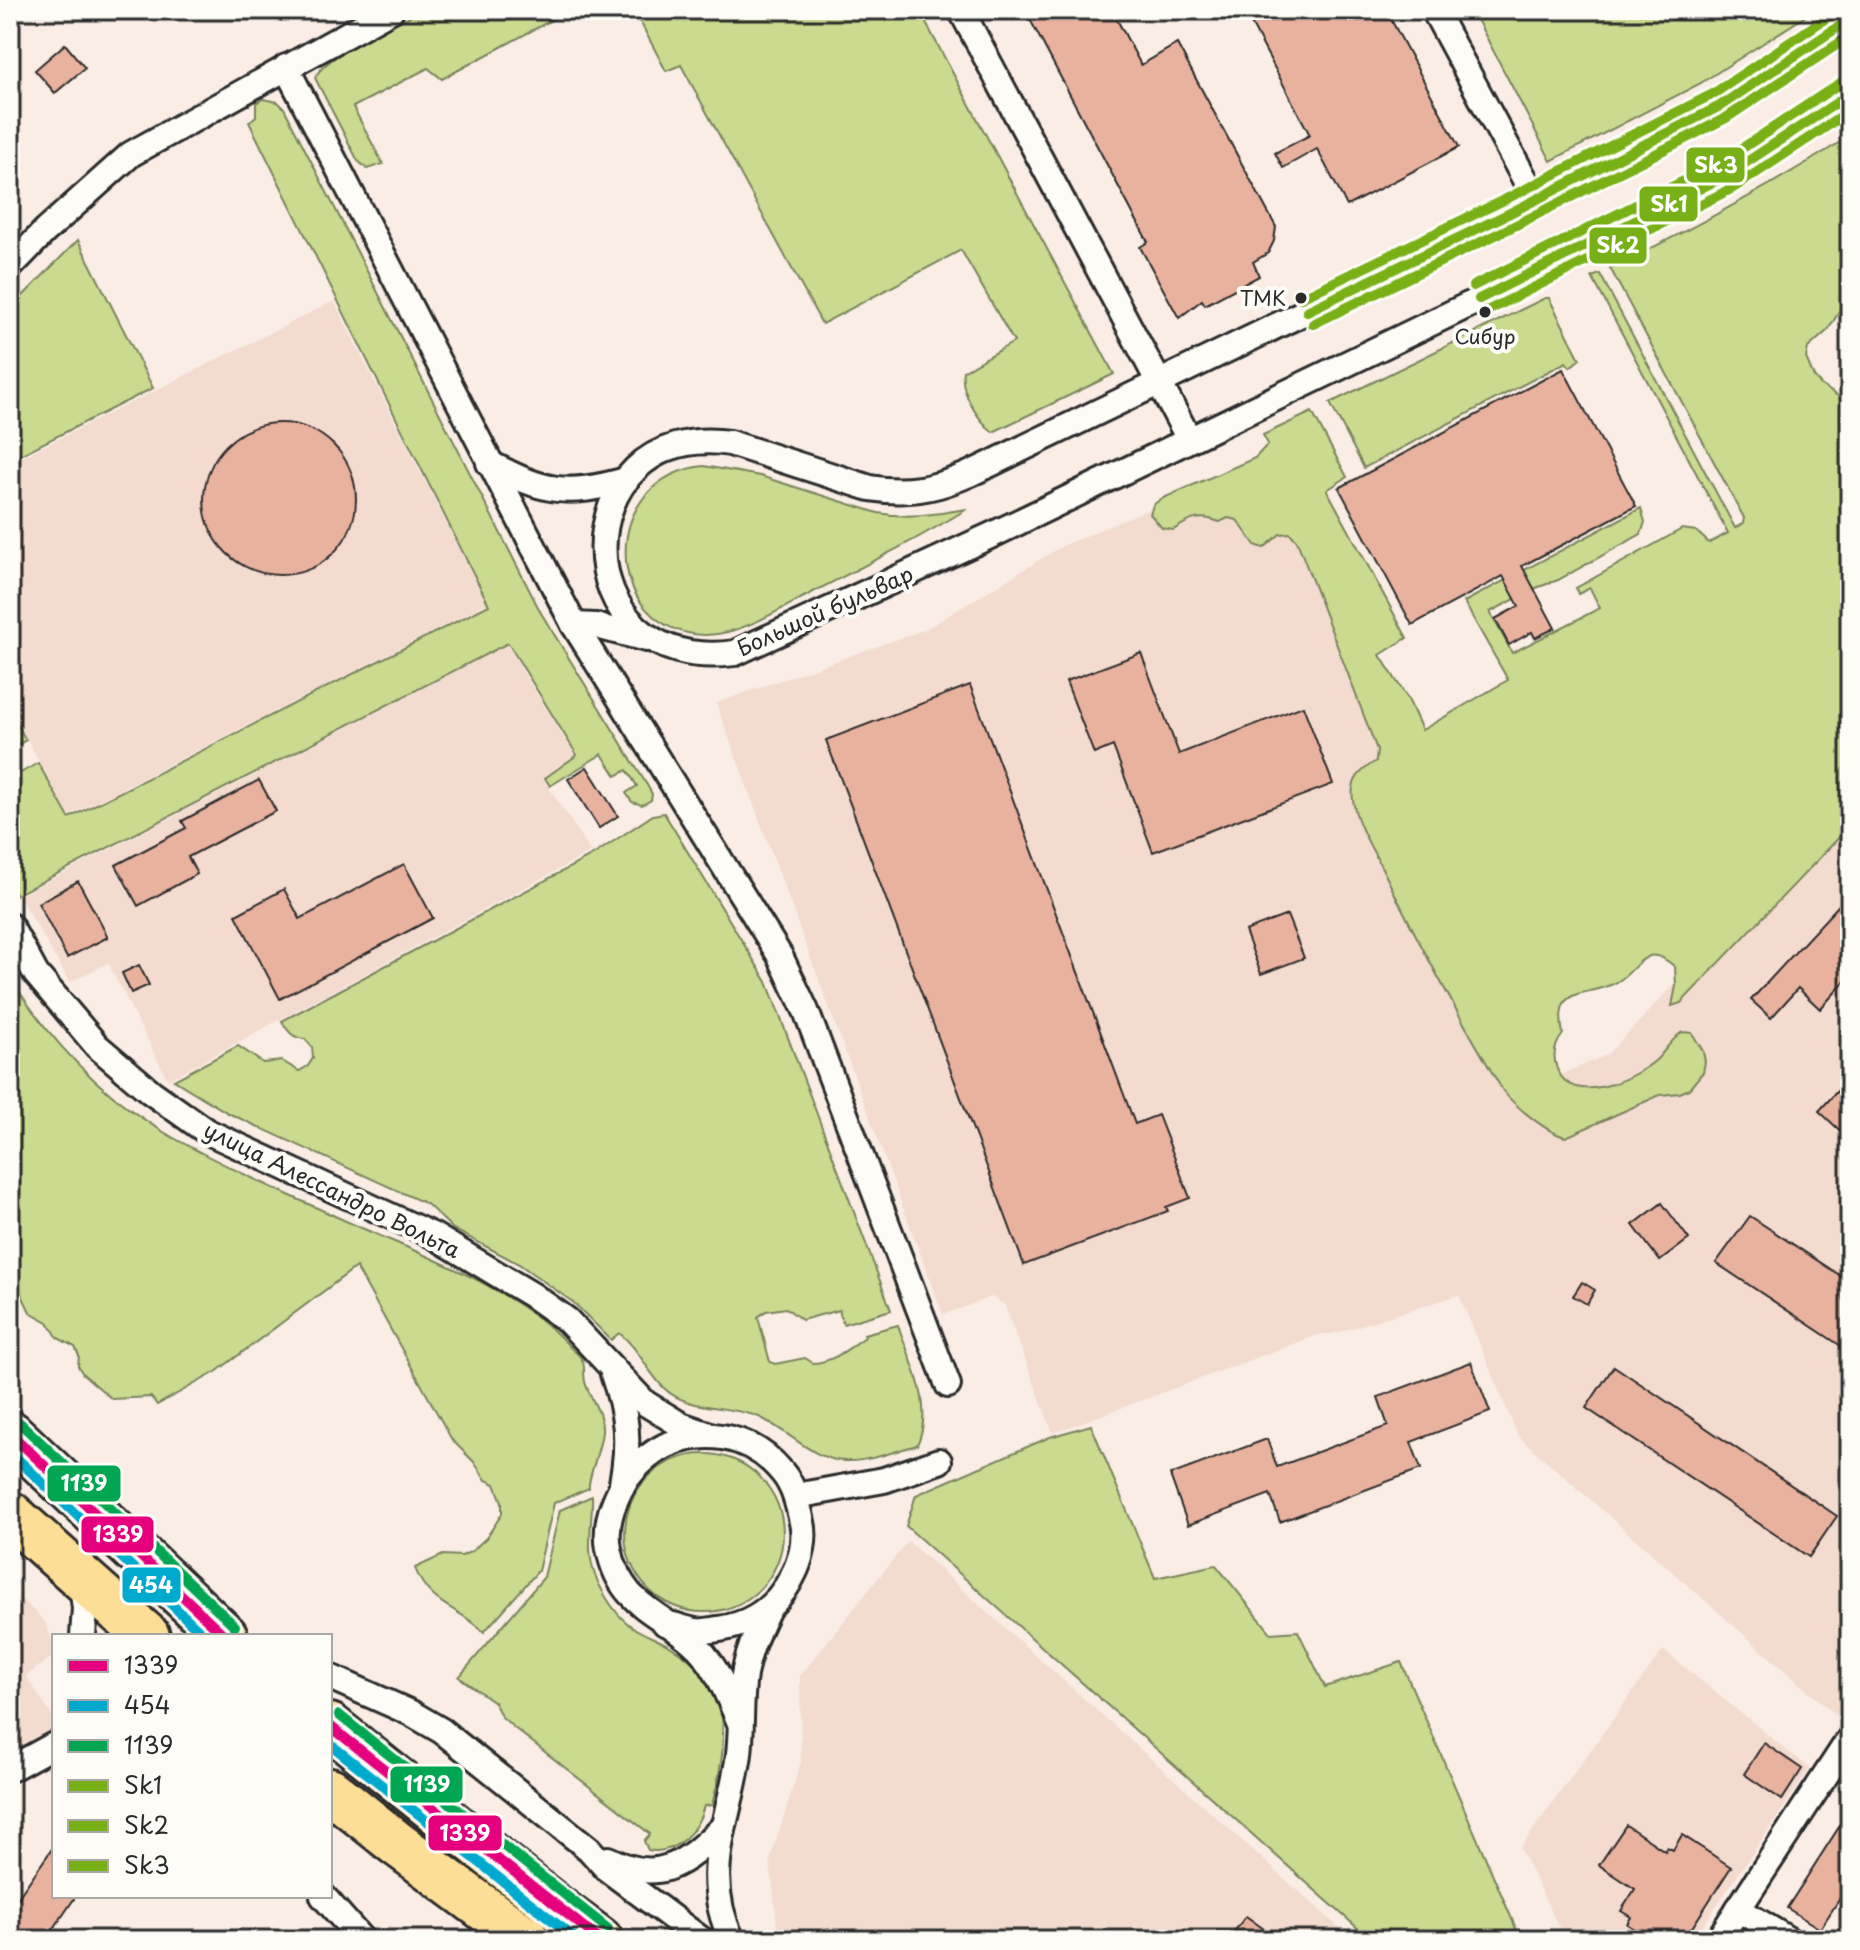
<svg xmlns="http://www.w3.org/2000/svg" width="1860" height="1950" viewBox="0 0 1860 1950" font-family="'Playpen Sans',sans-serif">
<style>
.built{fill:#f4dbd0}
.green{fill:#cadb8f;stroke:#7a835d;stroke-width:2}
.building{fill:#e9b29f;stroke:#2b2b2b;stroke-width:2}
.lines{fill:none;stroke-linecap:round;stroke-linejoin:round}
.street-casing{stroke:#2b2b2b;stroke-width:30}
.highway-casing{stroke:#2b2b2b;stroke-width:50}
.street{stroke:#fdfcf7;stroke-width:24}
.highway{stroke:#fdde96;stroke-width:44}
.bus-1-casing{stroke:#fdfcf7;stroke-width:16}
.bus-2-casing{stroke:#fdfcf7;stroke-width:16}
.bus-3-casing{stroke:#fdfcf7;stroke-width:16}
.bus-4-casing{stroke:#fdfcf7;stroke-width:16}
.bus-5-casing{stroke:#fdfcf7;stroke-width:16}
.bus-6-casing{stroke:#fdfcf7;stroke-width:16}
.bus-1{stroke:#e5007d;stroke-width:10}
.bus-2{stroke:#00a9ce;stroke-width:10}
.bus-3{stroke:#00a651;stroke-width:10}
.bus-4{stroke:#78b017;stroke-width:10}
.bus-5{stroke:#78b017;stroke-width:10}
.bus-6{stroke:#78b017;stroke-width:10}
.bus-dot{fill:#2b2b2b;stroke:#fdfcf7;stroke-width:3}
.labels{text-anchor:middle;stroke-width:8;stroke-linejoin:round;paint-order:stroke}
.bus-label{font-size:20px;fill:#2b2b2b;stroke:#fdfcf7;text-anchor:end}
.street-label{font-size:22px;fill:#2b2b2b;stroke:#fdfcf7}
.line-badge{stroke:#fdfcf7;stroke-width:3}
.badge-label{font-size:22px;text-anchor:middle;font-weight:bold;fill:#fff}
</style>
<rect width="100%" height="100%" fill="#f9ede5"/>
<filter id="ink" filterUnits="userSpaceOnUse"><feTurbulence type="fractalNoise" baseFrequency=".0125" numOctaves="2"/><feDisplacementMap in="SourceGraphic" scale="16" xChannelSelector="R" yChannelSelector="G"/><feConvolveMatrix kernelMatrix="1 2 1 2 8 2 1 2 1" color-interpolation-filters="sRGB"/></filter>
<g filter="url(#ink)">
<!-- built -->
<g class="built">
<polygon points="334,301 487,604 68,816 10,707 10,463"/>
<polygon points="1272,457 1512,1097 1608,1054 1850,800 1850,1707 1841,1720 1518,1436 1459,1295 1333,1334 1321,1334 1053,1433 1004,1304 991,1297 943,1315 716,703 926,629 1064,545"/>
<polygon points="507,645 575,755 543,778 591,852 168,1080 108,963 70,982 19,896"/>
<polygon points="908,1541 1353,1940 788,1940 777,1926 770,1860 801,1762 800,1676"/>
<polygon points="10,1587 45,1622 53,1642 52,1657 26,1676 54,1719 54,1733 10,1758"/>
<polygon points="1663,1650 1810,1769 1693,1940 1565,1940 1520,1848"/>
</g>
<!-- green -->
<g class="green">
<path d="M422,10H570L442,79L428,68L353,107L383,164L367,169L358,161L315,78C324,55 398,23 422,10Z"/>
<path d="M634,10H919L1114,374L993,432C977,419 960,392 963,371L1014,342L961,250L822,324L681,65L666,71Z"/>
<polygon points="1472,10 1815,10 1701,83 1551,161"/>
<polygon points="263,99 278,102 284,108 541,613 647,785 652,794 651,800 642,805 632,802 626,793 637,786 627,770 616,776 602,754 550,786 545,778 577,755 508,643 16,895 10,883 10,810 16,806 10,796 10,779 38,763 69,818 489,605 249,122 256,116 256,103"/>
<path d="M1850,136V294L1828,330L1808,348L1806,358L1814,377L1821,385L1850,404V826L1681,1003L1672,1006L1676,986L1675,967C1644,938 1639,971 1615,983C1584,999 1553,983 1563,1034C1555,1044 1552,1056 1557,1069C1573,1108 1634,1079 1656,1060C1665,1051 1671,1040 1682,1032L1692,1033L1703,1051L1705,1062L1703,1072L1689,1089L1680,1093L1660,1095L1566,1137C1547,1133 1515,1106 1503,1091C1461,1020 1421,948 1385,874C1374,851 1356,825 1353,800C1350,780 1360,771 1376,761L1377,750L1297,541L1290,533L1280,534L1264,548L1255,545L1237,520L1228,518L1220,522C1199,514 1191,519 1173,530L1162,528L1150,514L1153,505L1161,499L1255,458L1268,444L1263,435L1312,412L1347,477L1327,490L1407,638L1380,655L1408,699L1422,730L1508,680L1464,602L1641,508L1645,522L1641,534L1558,580L1536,588L1490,612L1512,653L1600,608L1590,588L1578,594L1576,588L1682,529L1696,531L1709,543L1728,533L1592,277L1600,274L1735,528L1743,523L1744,518L1610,268C1694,229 1772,185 1850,136Z"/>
<polygon points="78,240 153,388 10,460 10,309"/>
<polygon points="1545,298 1549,298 1580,359 1570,367 1566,362 1364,468 1330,403"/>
<path d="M704,466L760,476L878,513C909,519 936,514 967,509C918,539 868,564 817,590C786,606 740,636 704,635C601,631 598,477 704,466Z"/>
<polygon points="10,711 26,740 10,749"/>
<path d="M664,813L767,982L891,1310L843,1324L839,1310L802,1320L786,1308L766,1311L758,1317L770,1362L775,1364L805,1358L813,1363C833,1362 848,1349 865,1337L864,1334L898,1325C911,1363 935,1406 917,1445C894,1451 869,1462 845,1461C812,1460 788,1430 759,1417C731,1405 688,1411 665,1389C647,1372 639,1348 619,1333L611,1340L574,1303L519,1264L453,1229L427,1204L228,1113L174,1080L238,1046L263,1063L282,1061L299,1071L308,1066L313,1058L312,1047L305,1039C293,1038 288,1032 282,1021L593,855L653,815Z"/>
<path d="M10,977C51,1043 104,1098 172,1137C231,1170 295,1198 357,1226C426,1256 521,1291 571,1348C574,1351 582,1357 583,1362C585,1368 583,1378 586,1385C591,1400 603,1414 602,1430C602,1446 587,1479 589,1488L554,1503L538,1571L484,1632C459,1607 429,1606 415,1568L443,1555L462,1556L472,1551L486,1538L502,1514V1502L495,1484L486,1480L474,1462L452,1440L356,1267L216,1372L157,1405L151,1397L112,1399L83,1374L78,1366L79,1356L75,1347L58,1338L48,1322L30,1312L21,1293L10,1279Z"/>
<polygon points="1091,1425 1155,1578 1216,1565 1271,1633 1298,1631 1325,1687 1401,1662 1521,1940 1371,1940 906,1526 916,1495 1050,1437"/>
<circle cx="704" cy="1533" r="79"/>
<path d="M592,1496C593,1522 585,1549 595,1575C602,1593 617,1618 634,1628C647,1636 660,1640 673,1648C687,1657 704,1669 712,1685C731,1720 722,1769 712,1805L704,1806C698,1830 676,1856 648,1850L644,1841L650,1834L513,1727L501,1716L494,1702L459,1677L544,1577L560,1510Z"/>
</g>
<!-- building -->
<g class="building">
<polygon points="1025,10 1112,10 1141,65 1177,44 1276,227 1274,241 1268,253 1253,262 1259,276 1205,305 1202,300 1179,318 1140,247 1148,242"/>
<polygon points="1244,10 1386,10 1459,147 1347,206 1317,149 1283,168 1275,153 1310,135"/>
<polygon points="65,44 85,68 55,93 35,70"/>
<polygon points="1563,369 1636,506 1522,566 1555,628 1535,638 1532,632 1509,645 1495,619 1519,606 1503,576 1412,625 1339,488"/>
<circle cx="280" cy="499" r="76"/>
<polygon points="1141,653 1179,754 1303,706 1333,784 1153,852 1113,746 1094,754 1066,681"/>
<polygon points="970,685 1135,1124 1158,1115 1190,1198 1166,1207 1168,1211 1024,1265 826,740"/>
<polygon points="587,767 618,816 599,828 568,779"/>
<polygon points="259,780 276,811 188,857 197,874 138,906 116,865 186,828 182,821"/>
<polygon points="404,864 433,918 280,999 236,915 284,889 300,919"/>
<polygon points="78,881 108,937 67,958 38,903"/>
<polygon points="1850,893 1850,976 1820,1009 1798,988 1771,1018 1751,1000"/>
<polygon points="1287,915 1304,958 1261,974 1245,931"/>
<polygon points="139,965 149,985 131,993 122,973"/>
<polygon points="1850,1077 1850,1140 1819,1111"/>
<polygon points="1662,1203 1689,1239 1660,1261 1633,1225"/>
<polygon points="1750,1216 1850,1282 1850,1352 1716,1263"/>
<polygon points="1582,1282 1595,1290 1587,1304 1573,1296"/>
<polygon points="1471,1362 1490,1412 1411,1442 1421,1469 1280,1522 1270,1494 1188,1525 1170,1475 1267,1439 1277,1467 1388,1426 1378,1397"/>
<polygon points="1614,1366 1837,1516 1809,1557 1586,1408"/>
<polygon points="1764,1743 1802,1769 1782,1800 1744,1774"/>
<polygon points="1850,1810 1850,1883 1820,1929 1787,1908"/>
<polygon points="1626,1825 1665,1851 1667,1847 1673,1850 1682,1835 1731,1867 1684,1940 1652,1940 1627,1924 1631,1917 1621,1911 1635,1889 1599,1865"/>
<polygon points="54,1846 54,1896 76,1896 46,1940 10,1940 10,1909"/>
<polygon points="1246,1916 1279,1940 1228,1940"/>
</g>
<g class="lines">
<!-- street casing -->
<g class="street-casing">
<g id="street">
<polyline points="961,10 1189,439"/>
<polyline points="1434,10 1536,200"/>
<path d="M1850,19L1720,106L1510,213L1011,454C962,478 926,498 870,488L730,443C563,419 558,677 735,653L994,534L1568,257L1727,175L1850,94"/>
<polyline points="286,67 574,625 780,956 806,1011 948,1385"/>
<polyline points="10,267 45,231 131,154 391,10"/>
<path d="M489,463C544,492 565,497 626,480"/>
<polyline points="574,625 596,626 646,639"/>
<polyline points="10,926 36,974 97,1046 151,1092 206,1131 434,1236 532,1295 567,1320 645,1403 681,1425 710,1435"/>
<path d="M613,1374C627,1414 630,1441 622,1483"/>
<polyline points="796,1496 884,1480 939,1461"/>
<polyline points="81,1579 85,1608 83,1636"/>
<path d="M665,1623C675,1625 685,1629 695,1631C702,1632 711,1630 719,1629C753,1624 778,1606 793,1575C801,1560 806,1539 802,1522C798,1504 794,1486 782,1472C732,1411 642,1432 615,1501C609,1515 606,1533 609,1549C620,1604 654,1609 691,1641C716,1662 727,1694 740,1723"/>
<polyline points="330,1677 411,1713 442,1731 589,1849 607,1869 702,1940"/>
<polyline points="10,1769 54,1745"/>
<path d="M608,1859C659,1885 684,1864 721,1829"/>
<polyline points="323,1896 362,1940"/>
<polyline points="1738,1909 1789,1940"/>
<path d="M732,1940C699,1873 730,1821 739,1754C742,1728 740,1701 744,1675C748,1652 757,1631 767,1611"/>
<polyline points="1718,1940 1850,1738"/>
</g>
</g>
<!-- highway casing -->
<g class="highway-casing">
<g id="highway">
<polyline points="10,1433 225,1636"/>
<polyline points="10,1514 147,1636"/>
<polyline points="330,1726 553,1905 600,1940"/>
<polyline points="330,1790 396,1843 527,1940"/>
</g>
</g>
<!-- street -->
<use href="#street" class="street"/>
<!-- highway -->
<use href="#highway" class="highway"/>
<!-- bus-1 casing -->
<g class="bus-1-casing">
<g id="bus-1">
<polyline points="10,1433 225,1636"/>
<polyline points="330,1726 600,1940"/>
</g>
</g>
<!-- bus-2 casing -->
<g class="bus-2-casing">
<g id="bus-2">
<polyline points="10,1452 205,1636"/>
<polyline points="330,1744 577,1940"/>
</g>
</g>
<!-- bus-3 casing -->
<g class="bus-3-casing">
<g id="bus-3">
<polyline points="20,1423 235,1626"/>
<polyline points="339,1715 608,1929"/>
</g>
</g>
<!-- bus-4 casing -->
<g class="bus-4-casing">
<g id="bus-4">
<polyline points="1479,299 1727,175 1850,94"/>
<polyline points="1307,311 1510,213 1720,106 1850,19"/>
</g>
</g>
<!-- bus-5 casing -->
<g class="bus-5-casing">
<g id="bus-5">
<polyline points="1485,312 1733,188 1850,111"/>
<polyline points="1313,324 1516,225 1726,118 1850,36"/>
</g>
</g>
<!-- bus-6 casing -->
<g class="bus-6-casing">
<g id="bus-6">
<polyline points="1473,286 1720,163 1842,82"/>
<polyline points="1301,298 1504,200 1713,94 1838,10"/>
</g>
</g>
<!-- bus-1 -->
<use href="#bus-1" class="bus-1"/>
<!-- bus-2 -->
<use href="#bus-2" class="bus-2"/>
<!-- bus-3 -->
<use href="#bus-3" class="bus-3"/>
<!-- bus-4 -->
<use href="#bus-4" class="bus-4"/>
<!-- bus-5 -->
<use href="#bus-5" class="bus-5"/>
<!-- bus-6 -->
<use href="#bus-6" class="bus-6"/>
</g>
</g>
<!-- markers -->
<g class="bus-dot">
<circle cx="1301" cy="298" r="7"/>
<circle cx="1485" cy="312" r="7"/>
</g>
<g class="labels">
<!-- bus labels -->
<g class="bus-label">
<text x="1286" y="306">ТМК</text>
<text x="1485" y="344" text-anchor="middle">Сибур</text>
</g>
<!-- street labels -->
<g class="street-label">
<text transform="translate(825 611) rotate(-24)" y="8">Большой бульвар</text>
<text transform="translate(332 1190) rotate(26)" y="8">улица Алессандро Вольта</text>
</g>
</g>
<g class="line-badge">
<rect x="1685" y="146" width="61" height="38" rx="8" fill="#78b017"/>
<rect x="1638" y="185" width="61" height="38" rx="8" fill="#78b017"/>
<rect x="1588" y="226" width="60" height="39" rx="8" fill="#78b017"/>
<rect x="46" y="1464" width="76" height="39" rx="8" fill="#00a651"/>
<rect x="80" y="1515" width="75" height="39" rx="8" fill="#e5007d"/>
<rect x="121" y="1566" width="61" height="38" rx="8" fill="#00a9ce"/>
<rect x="389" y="1765" width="75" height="39" rx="8" fill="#00a651"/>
<rect x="427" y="1814" width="76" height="38" rx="8" fill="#e5007d"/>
</g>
<g class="badge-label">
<text x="1716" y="173">Sk3</text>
<text x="1669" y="212">Sk1</text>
<text x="1618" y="253">Sk2</text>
<text x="84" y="1491">1139</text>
<text x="118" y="1542">1339</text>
<text x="151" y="1593">454</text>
<text x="427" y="1792">1139</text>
<text x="465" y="1841">1339</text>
</g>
<!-- margin -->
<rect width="1860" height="1950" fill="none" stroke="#fdfcf7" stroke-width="40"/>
<rect x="20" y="20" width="1820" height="1910" fill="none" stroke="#2b2b2b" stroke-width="3" filter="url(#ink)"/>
<!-- legend -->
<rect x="52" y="1634" width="280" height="264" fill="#fdfcf7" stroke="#a9a8a5" stroke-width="2"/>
<rect x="68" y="1660" width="40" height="12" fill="#e5007d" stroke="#a9a8a5" stroke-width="2"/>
<text x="124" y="1674" font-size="24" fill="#2b2b2b">1339</text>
<rect x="68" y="1700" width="40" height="12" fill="#00a9ce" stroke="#a9a8a5" stroke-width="2"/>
<text x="124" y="1714" font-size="24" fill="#2b2b2b">454</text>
<rect x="68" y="1740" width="40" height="12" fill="#00a651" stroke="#a9a8a5" stroke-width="2"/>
<text x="124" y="1754" font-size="24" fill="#2b2b2b">1139</text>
<rect x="68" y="1780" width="40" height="12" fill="#78b017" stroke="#a9a8a5" stroke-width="2"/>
<text x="124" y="1794" font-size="24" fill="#2b2b2b">Sk1</text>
<rect x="68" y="1820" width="40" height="12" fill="#78b017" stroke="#a9a8a5" stroke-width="2"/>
<text x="124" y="1834" font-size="24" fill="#2b2b2b">Sk2</text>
<rect x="68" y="1860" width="40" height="12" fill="#78b017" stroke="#a9a8a5" stroke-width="2"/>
<text x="124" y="1874" font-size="24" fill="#2b2b2b">Sk3</text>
</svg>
